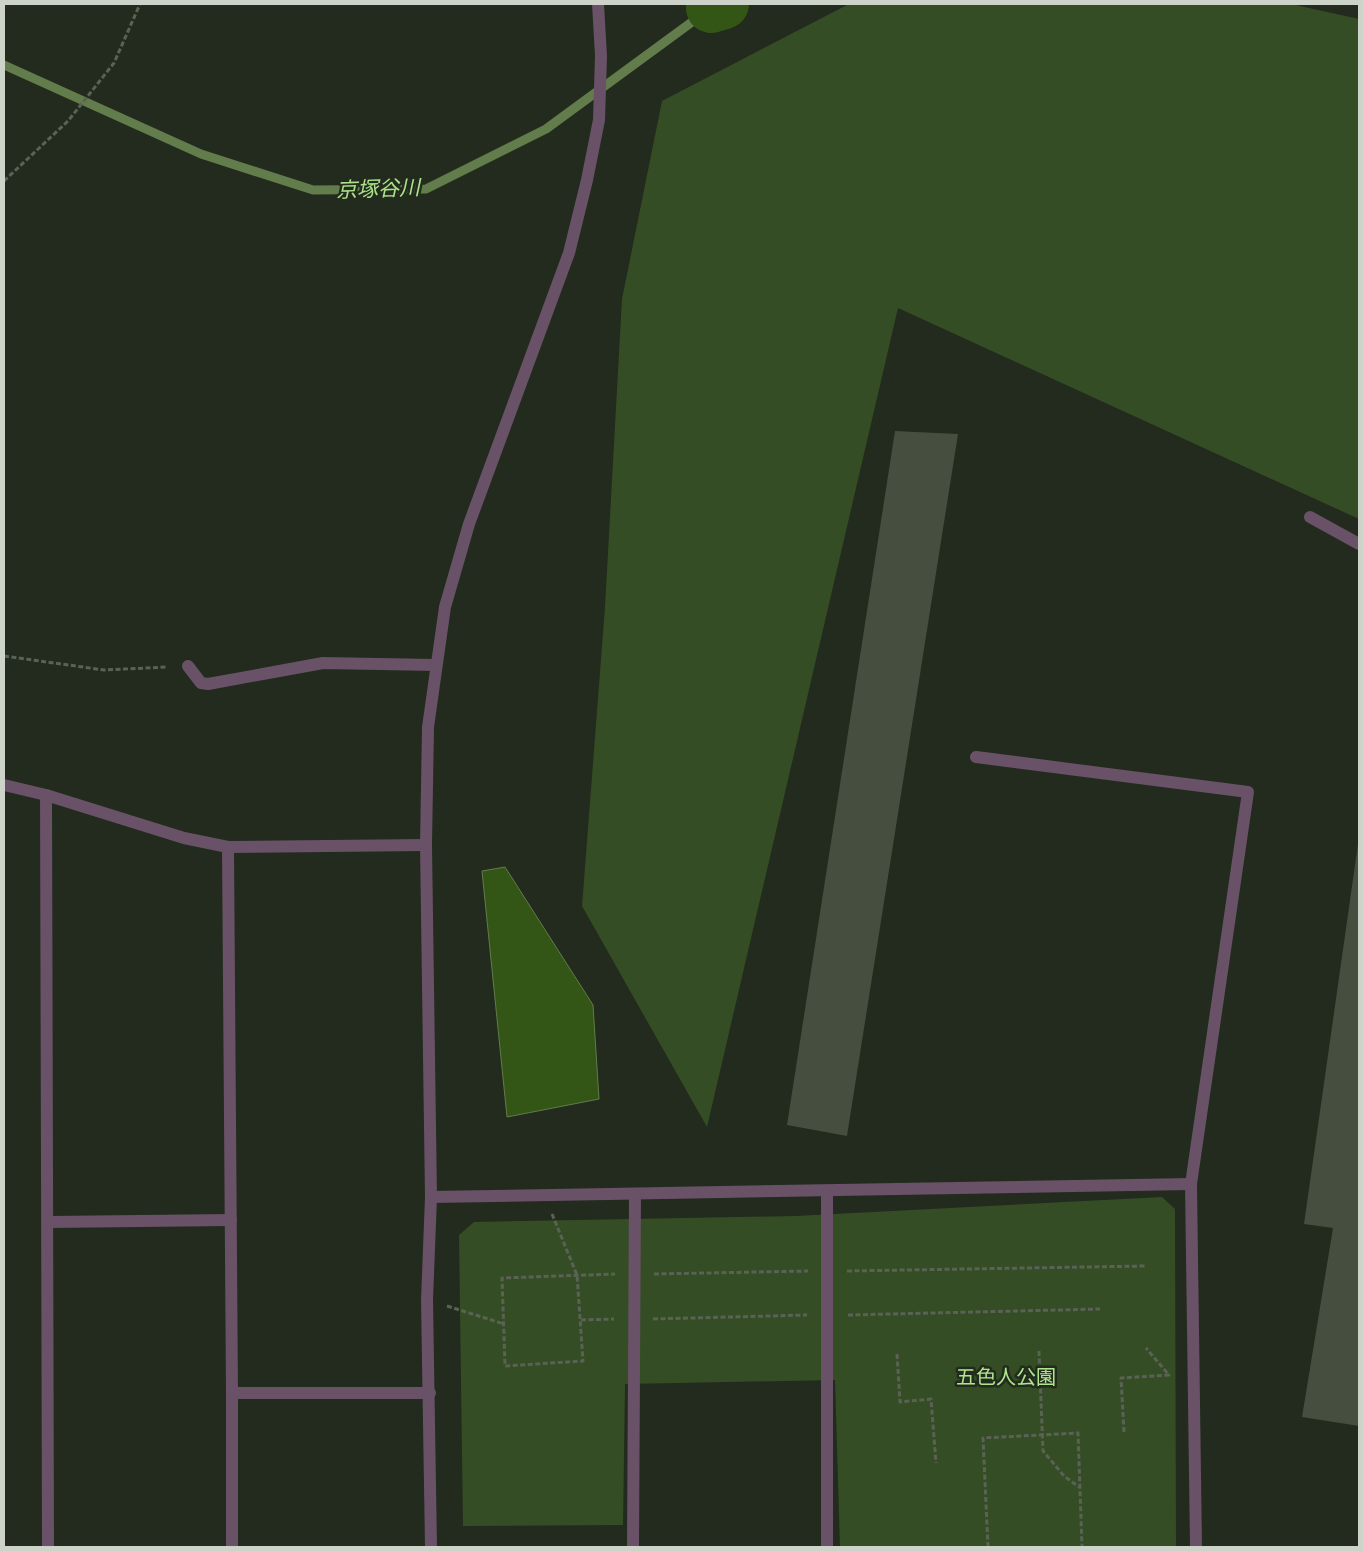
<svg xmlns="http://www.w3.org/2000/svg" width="1363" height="1551" viewBox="0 0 1363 1551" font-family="'Alegreya Sans','Noto Sans JP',sans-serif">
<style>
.green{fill:#354d24}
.water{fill:#335616;stroke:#627c4c}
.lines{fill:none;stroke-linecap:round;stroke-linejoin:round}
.stream{stroke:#627c4c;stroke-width:9}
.river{stroke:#335616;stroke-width:50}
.building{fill:#454e3f}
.path{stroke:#5a6256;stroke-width:3;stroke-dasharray:5 2.5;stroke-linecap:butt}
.minor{stroke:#695167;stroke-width:12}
.labels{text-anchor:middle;stroke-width:5;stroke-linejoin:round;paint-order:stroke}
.park-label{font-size:20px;fill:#afe68c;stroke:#222b1d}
.water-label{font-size:21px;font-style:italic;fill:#ace389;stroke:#222b1d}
</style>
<rect width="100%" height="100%" fill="#222b1d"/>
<!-- green -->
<g class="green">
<polygon points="874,4 1291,4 1359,19 1359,519 898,308 707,1127 582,906 605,607 622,299 662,101 847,5"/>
<polygon points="1162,1197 1175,1209 1176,1547 840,1547 835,1380 625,1384 623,1525 463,1526 459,1235 474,1222 796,1216"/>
</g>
<!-- water -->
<polygon class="water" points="505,867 593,1005 599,1099 507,1117 482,871"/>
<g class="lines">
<!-- stream -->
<polyline class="stream" points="4,65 201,154 313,190 426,189 546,129 711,8 709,4"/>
<!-- river -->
<polyline class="river" points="711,8 724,4"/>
</g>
<!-- building -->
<g class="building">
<polygon points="895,431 958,434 847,1136 787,1125"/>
<polygon points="1358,844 1359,844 1359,1426 1302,1417 1333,1228 1304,1224"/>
</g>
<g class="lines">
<!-- path -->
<g class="path">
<polyline points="4,181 68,121 114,63 140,4"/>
<polyline points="4,656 104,670 168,667"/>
<polyline points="552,1214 577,1275 583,1361 505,1366 502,1278 615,1274"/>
<polyline points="847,1271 1146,1266"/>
<polyline points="654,1274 808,1271"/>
<polyline points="447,1306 504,1324"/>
<polyline points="848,1315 1100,1309"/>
<polyline points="653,1319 807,1315"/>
<polyline points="581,1320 614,1319"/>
<polyline points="1039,1351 1043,1451 1064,1476 1079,1487"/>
<polyline points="897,1354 900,1402 931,1399 936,1463"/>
<polyline points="1124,1432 1121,1378 1169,1375 1146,1348"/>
<polyline points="988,1547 983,1438 1078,1433 1082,1547"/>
</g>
<!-- minor -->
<g class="minor">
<polyline points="1310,517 1359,544"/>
<polyline points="188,666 201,683 208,684 323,663 435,665"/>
<polyline points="976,757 1248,792 1191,1184 1196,1547"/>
<polyline points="4,785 46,795 184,838 228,847 426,845"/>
<polyline points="46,795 48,1547"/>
<polyline points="228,847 232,1393 430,1393"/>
<polyline points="827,1191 827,1547"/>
<polyline points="431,1197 1191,1184"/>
<polyline points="48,1222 231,1220"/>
<polyline points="232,1547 232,1393"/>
<polyline points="431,1547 427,1300 431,1197 426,845 428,727 445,607 469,524 569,253 587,180 599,120 601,56 598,4"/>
<polyline points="633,1547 635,1195"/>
</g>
</g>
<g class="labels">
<!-- park labels -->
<g class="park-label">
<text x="1006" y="1384">五色人公園</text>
</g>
<!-- water labels -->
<g class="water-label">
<text transform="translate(378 189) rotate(-2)" y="7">京塚谷川</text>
</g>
</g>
<!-- border -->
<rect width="1363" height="1551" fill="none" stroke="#ced3ca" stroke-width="10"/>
</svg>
